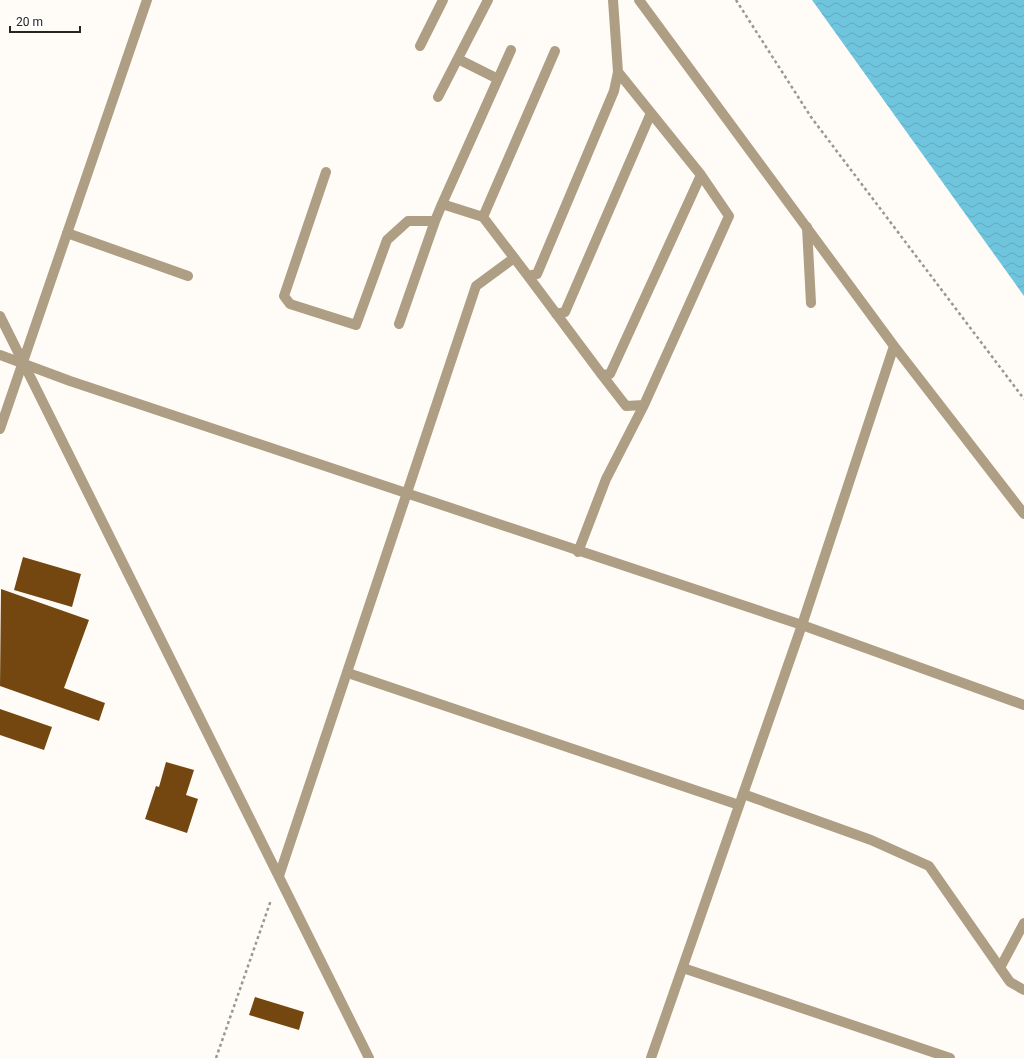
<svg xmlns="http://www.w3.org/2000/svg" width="1024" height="1058" font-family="Roboto,sans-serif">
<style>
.water{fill:url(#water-waves)}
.building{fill:#744710}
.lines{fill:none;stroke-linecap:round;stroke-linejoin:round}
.path{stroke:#9a9693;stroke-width:2.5;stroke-dasharray:3 3;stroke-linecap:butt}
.service{stroke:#ae9e84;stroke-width:10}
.minor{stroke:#ae9e84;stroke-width:10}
.tertiary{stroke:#ae9e84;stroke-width:10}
</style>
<defs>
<pattern id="water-waves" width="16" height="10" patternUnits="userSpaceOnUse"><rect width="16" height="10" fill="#6fc5de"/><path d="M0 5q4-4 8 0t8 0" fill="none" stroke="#60a9be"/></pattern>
</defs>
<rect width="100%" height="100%" fill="#fffbf7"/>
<path class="water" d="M812,0H1024V296Z"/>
<path class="building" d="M23,557L81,574L72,607L14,590Z
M1,589L89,620L64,688L105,703L99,721L0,686Z
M0,709L52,727L44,750L0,735Z
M166,762L194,770L186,795L198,799L187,833L145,819L156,786L159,787Z
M255,997L304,1012L299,1030L249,1015Z"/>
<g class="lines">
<path class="path" d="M736,0L811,117L1024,399
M216,1058L271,900"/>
<path class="service" d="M511,50L442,204L483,217L528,276L537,274L614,91L618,72L613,0
M458,59L498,79
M438,97L488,0
M326,172L284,296L290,304L356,325L387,240L408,221H435L442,204
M483,217L555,51
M807,227L811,303
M528,276L602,375L610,374L701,175
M556,314L565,312L651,113
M399,324L435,221
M602,375L626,406L644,405L729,216L701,175L618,72
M578,552L606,479L644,405"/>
<path class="minor" d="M639,0L894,346L1024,514
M420,46L443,0
M67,233L188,276
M0,355L70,381L802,625L1024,705
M0,429L147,0
M348,673L739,805
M743,794L871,840L929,866L1010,982L1024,990
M279,876L476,286L514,258
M683,968L950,1058
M1000,968L1024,923
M651,1058L802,625L894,346"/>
<path class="tertiary" d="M0,316L369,1058"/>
</g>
<path d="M10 26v6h70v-6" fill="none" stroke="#262321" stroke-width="2"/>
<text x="16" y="26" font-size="12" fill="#262321" stroke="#ffffff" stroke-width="3" paint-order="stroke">20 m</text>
</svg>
